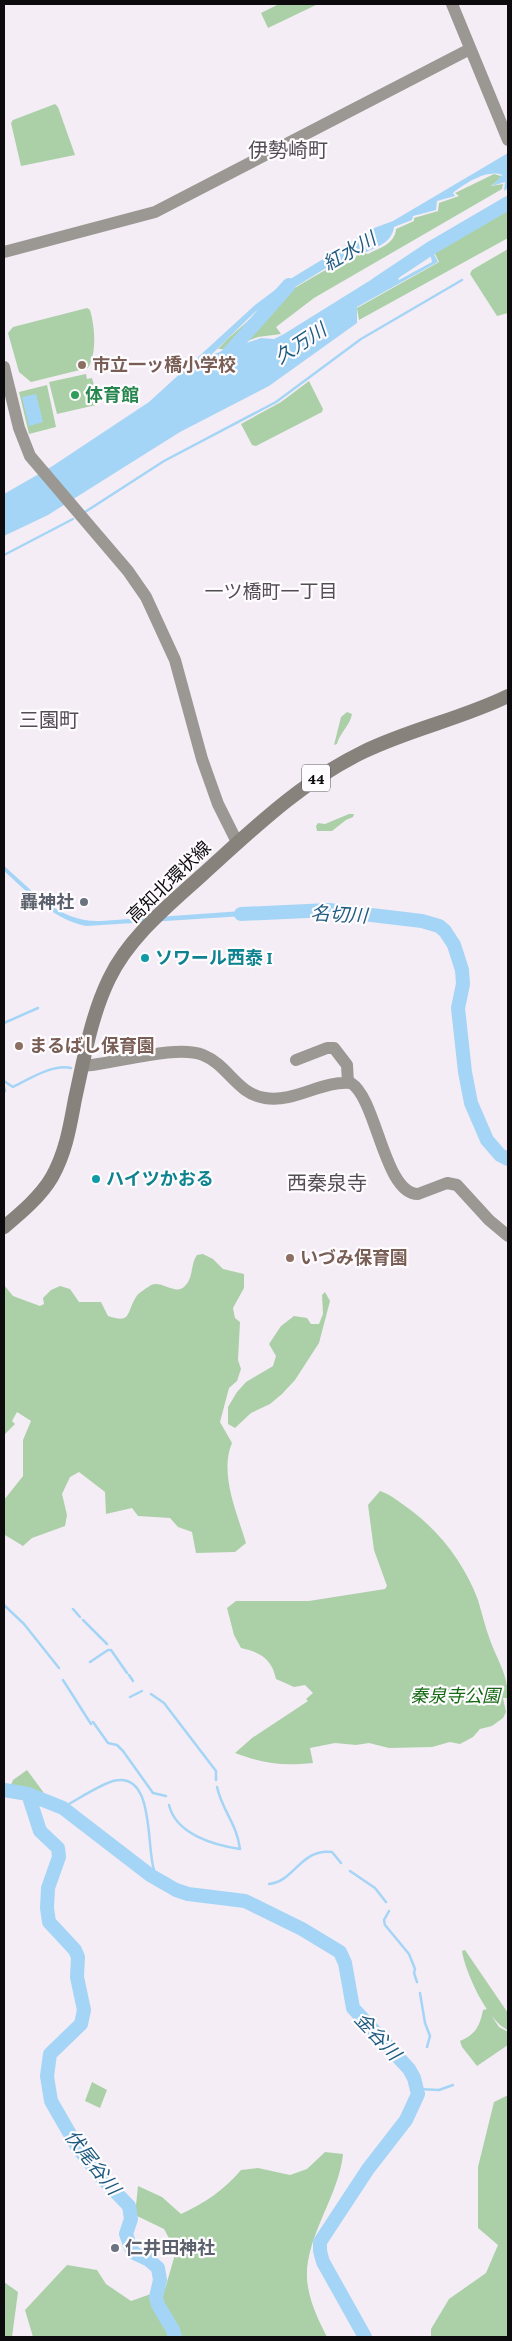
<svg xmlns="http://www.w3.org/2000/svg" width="512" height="2341" font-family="'Crimson Pro','Noto Sans JP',serif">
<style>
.green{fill:#abd0a8}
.water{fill:#a5d5f6}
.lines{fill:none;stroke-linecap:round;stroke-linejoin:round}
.stream{stroke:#a5d5f6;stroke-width:2.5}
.river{stroke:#a5d5f6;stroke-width:14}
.secondary{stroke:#9b9792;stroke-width:12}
.primary{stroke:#87827c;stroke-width:14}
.education-dot{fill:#8d6e63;stroke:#fffcff;stroke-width:2}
.leisure-dot{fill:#2e9e5b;stroke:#fffcff;stroke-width:2}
.worship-dot{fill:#6b7280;stroke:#fffcff;stroke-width:2}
.culture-dot{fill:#0f9aa8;stroke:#fffcff;stroke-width:2}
.labels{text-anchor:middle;stroke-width:4.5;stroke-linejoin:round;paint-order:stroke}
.shield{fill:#fffcff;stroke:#565356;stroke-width:1}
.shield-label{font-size:16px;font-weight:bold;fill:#0d0b0e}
.education-label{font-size:18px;font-weight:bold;fill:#785e54;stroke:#fffcff;text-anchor:start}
.leisure-label{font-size:18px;font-weight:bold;fill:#27864d;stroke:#fffcff;text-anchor:start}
.street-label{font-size:18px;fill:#0d0b0e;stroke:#fffcff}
.worship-label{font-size:18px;font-weight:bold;fill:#5b616d;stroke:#fffcff;text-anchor:end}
.culture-label{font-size:18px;font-weight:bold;fill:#0d838f;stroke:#fffcff;text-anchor:start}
.park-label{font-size:18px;font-style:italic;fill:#146a11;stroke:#fffcff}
.water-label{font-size:19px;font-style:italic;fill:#1e5c80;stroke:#fffcff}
.neighbourhood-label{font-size:19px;fill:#534d54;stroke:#fffcff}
.quarter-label{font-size:20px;fill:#534d54;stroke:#fffcff}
</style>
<rect width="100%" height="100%" fill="#f4edf5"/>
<path class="green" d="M279,4H318L268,28L261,13Z
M55,104L58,107L75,155L21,166L11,123L13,120Z
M494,174L501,176V178L491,186L503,184L502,189L314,298L276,327L281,334L258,337L226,349H218C250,315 292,288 333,266L339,268L341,265C352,263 354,260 359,252L368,254C379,248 395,244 396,229L414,221V218L438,211L439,203L459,196L455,193Z
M508,208V238L359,320L357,308L439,262L433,250Z
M508,249V313L497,316L470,274L472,270Z
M87,308L90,310C95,327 97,353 88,368L31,382L19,372L8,333L13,327Z
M86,374L87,379L92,378L98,399L95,400L96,405L57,414L49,382Z
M309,381L323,409L322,412L256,446L252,445L241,424L281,402Z
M47,385L56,427L29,434L19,392Z
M347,712L352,714C350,726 340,732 337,744L334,745L341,717Z
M349,814H354L353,817L346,820L332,831H317L316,826L318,823L325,824Z
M203,1254L213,1259L223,1269L244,1274V1288L233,1308L235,1318L240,1322L238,1360L241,1369L237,1381L229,1388L220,1422L232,1443C219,1473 237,1513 246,1543L235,1552L196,1553L192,1532L178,1527L170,1518L138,1516L132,1508L106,1514L105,1492L79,1472L70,1477L62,1494L67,1515L65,1526L32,1538L23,1546L5,1535L4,1500L23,1476V1440L31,1421L17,1412L12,1421L15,1424L4,1435V1285L13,1296L40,1306L44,1304L43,1298L51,1290L60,1286L70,1289L79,1302H101L108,1316C132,1324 126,1313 136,1297C138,1293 147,1288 151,1285C161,1280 175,1295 184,1287C194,1278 190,1265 197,1255Z
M325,1292L330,1301L319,1343L295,1380L282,1394L270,1404L251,1413L235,1428L228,1424V1407L237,1392L246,1382L273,1366L276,1356L269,1344L281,1326L294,1316L307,1318L311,1324H319L323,1314L322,1295Z
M380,1491C392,1495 402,1504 412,1511C442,1534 465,1565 478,1600C482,1613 485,1627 490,1640C498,1662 508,1674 508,1698H503L506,1712L503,1718L492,1726L480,1729L473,1737L460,1744L450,1742L432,1747L389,1748L369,1743L356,1745L335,1743L310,1748L313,1763C282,1766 264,1764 235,1753L252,1738L308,1701L306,1699L313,1693L305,1685L294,1687L276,1679C272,1659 260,1652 241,1648L234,1635L227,1608L236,1601H309L385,1589L387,1586L374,1550L368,1505Z
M27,1770L44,1793L11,1785L13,1780Z
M465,1950L508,2013V2030C488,2022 465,1972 462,1951Z
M487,2009L499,2027L508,2032V2045L477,2066L462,2047L460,2041C475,2035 480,2026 483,2010Z
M92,2082L107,2090L100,2108L85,2101Z
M508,2095V2337H431V2329L449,2299L486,2273L498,2245L478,2228V2167L494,2102Z
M325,2152L343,2154C339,2198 300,2243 308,2287C311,2305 319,2321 327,2337H33L25,2310L67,2265L97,2270L106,2284L131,2301L165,2289L176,2251L164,2229L135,2215L138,2186L162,2197L181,2214C205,2203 224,2190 241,2170L258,2168L290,2175L307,2169Z
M4,2282L18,2292L12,2337H4Z"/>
<path class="water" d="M508,153V188L504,191L505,182L492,186L502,175C488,169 465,183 453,193L455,196L437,201L436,210L413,216L412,220L394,227C392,242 379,246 366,252L362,249H357L355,256L350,261L339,263L337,267L332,264L326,268L256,311L211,355L261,338L274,339L284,334L382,273L380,278L389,275H397L399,280L432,262L430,253L432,250L438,262L357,307V323L269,386L180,432L48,515L4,536V494L51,467L149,402L255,305L287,281L374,228L393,221Z
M36,394L43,422L29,426L22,397Z
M4,866C33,891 60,923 101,921L257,910L258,915L86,926C52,919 29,893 4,871Z"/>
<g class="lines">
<path class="stream" d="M85,512L164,461L276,402L361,339L462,280
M4,555L73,519
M4,1023L38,1008
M4,1081L13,1087C29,1079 52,1064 71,1068
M4,1087L5,1091
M4,1605L24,1624L59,1668
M73,1609L80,1617
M83,1620L107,1644
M90,1662L108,1650H111L127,1673
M129,1675L133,1681
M63,1680L91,1724
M151,1694L164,1703L216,1771V1780
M130,1697L142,1691
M93,1722L108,1743L117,1745L123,1751L153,1793L166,1796
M217,1787C222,1810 237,1824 240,1849
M69,1804C83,1796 98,1786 113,1781C155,1770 146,1846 154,1870
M169,1805C176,1834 213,1845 240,1849
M63,1808L65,1806
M350,1871L375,1888L386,1902
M269,1884C294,1882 301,1848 332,1852L341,1863
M389,1911L384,1920L385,1925L409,1954L415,1969L414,1973L417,1982
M420,1993L425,2023L430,2036L427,2047
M418,2089L439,2090L453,2085"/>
<path class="river" d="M377,284L431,248L508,203
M220,363L289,285
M241,914L329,910L422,921L439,926L445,931L454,945L462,970L463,984L458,1008L465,1072L471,1103L487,1140L500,1155L508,1159
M4,1790L28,1794L63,1808L150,1875L176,1890L188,1894L245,1901L302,1929L340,1952L345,1963L353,2008L409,2069L414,2078L418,2094L406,2120L368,2169L320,2242V2251L323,2262L365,2337
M28,1794L40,1831L58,1848L59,1857L48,1888L47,1908L49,1922L75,1950L78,1957L77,1977L84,2010L81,2024L50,2054L47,2076L51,2101L78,2148L101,2177L129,2206L131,2219L126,2234L131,2248L134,2253L149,2260L158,2268L160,2280L156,2297L158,2305L173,2330L175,2337"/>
<path class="secondary" d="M452,4L508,140
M4,252L155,212L470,49
M4,367L19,428L30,456L128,571L146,597L175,660L202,759L218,804L237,842
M296,1060L327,1048H334L347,1065L348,1083
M83,1066C115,1064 176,1044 203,1055C228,1065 237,1094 265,1098C295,1103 322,1080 351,1083C377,1099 384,1194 418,1194L447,1183L457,1185L489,1220L508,1236"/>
<path class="primary" d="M4,1227C21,1213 41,1196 52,1177C66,1152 70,1126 75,1099C84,1059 91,1016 109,979C129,937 169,905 202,875C253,829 301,782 363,752C410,729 461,719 508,696"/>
</g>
<g class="education-dot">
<circle cx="82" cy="365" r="5"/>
<circle cx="19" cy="1046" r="5"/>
<circle cx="290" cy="1258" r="5"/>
</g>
<circle class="leisure-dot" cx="75" cy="395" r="5"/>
<g class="worship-dot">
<circle cx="84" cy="902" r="5"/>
<circle cx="115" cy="2248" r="5"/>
</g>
<g class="culture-dot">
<circle cx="145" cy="958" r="5"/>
<circle cx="96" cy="1179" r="5"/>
</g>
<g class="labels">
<rect class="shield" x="302" y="764.5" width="28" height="27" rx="4"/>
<g class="shield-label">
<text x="316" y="784">44</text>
</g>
<g class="education-label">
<text x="92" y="371">市立一ッ橋小学校</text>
<text x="29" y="1052">まるばし保育園</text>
<text x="300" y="1264">いづみ保育園</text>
</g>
<g class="leisure-label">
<text x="85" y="401">体育館</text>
</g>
<g class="street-label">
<text transform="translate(169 882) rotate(-44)" y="6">高知北環状線</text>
</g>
<g class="worship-label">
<text x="74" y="908">轟神社</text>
<text x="125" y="2254" text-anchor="start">仁井田神社</text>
</g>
<g class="culture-label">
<text x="155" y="964">ソワール西泰 I</text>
<text x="106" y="1185">ハイツかおる</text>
</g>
<g class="park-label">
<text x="455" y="1702">秦泉寺公園</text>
</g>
<g class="water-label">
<text transform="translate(349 251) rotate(-30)" y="7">紅水川</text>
<text transform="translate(300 343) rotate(-33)" y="7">久万川</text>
<text transform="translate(339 914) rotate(3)" y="7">名切川</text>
<text transform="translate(378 2036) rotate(47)" y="7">金谷川</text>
<text transform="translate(93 2162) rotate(52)" y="7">伏尾谷川</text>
</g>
<g class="neighbourhood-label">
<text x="271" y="598">一ツ橋町一丁目</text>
</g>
<g class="quarter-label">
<text x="288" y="157">伊勢崎町</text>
<text x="49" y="727">三園町</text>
<text x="327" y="1190">西秦泉寺</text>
</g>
</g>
<rect width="512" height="2341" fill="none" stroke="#0d0b0e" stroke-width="10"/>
</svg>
